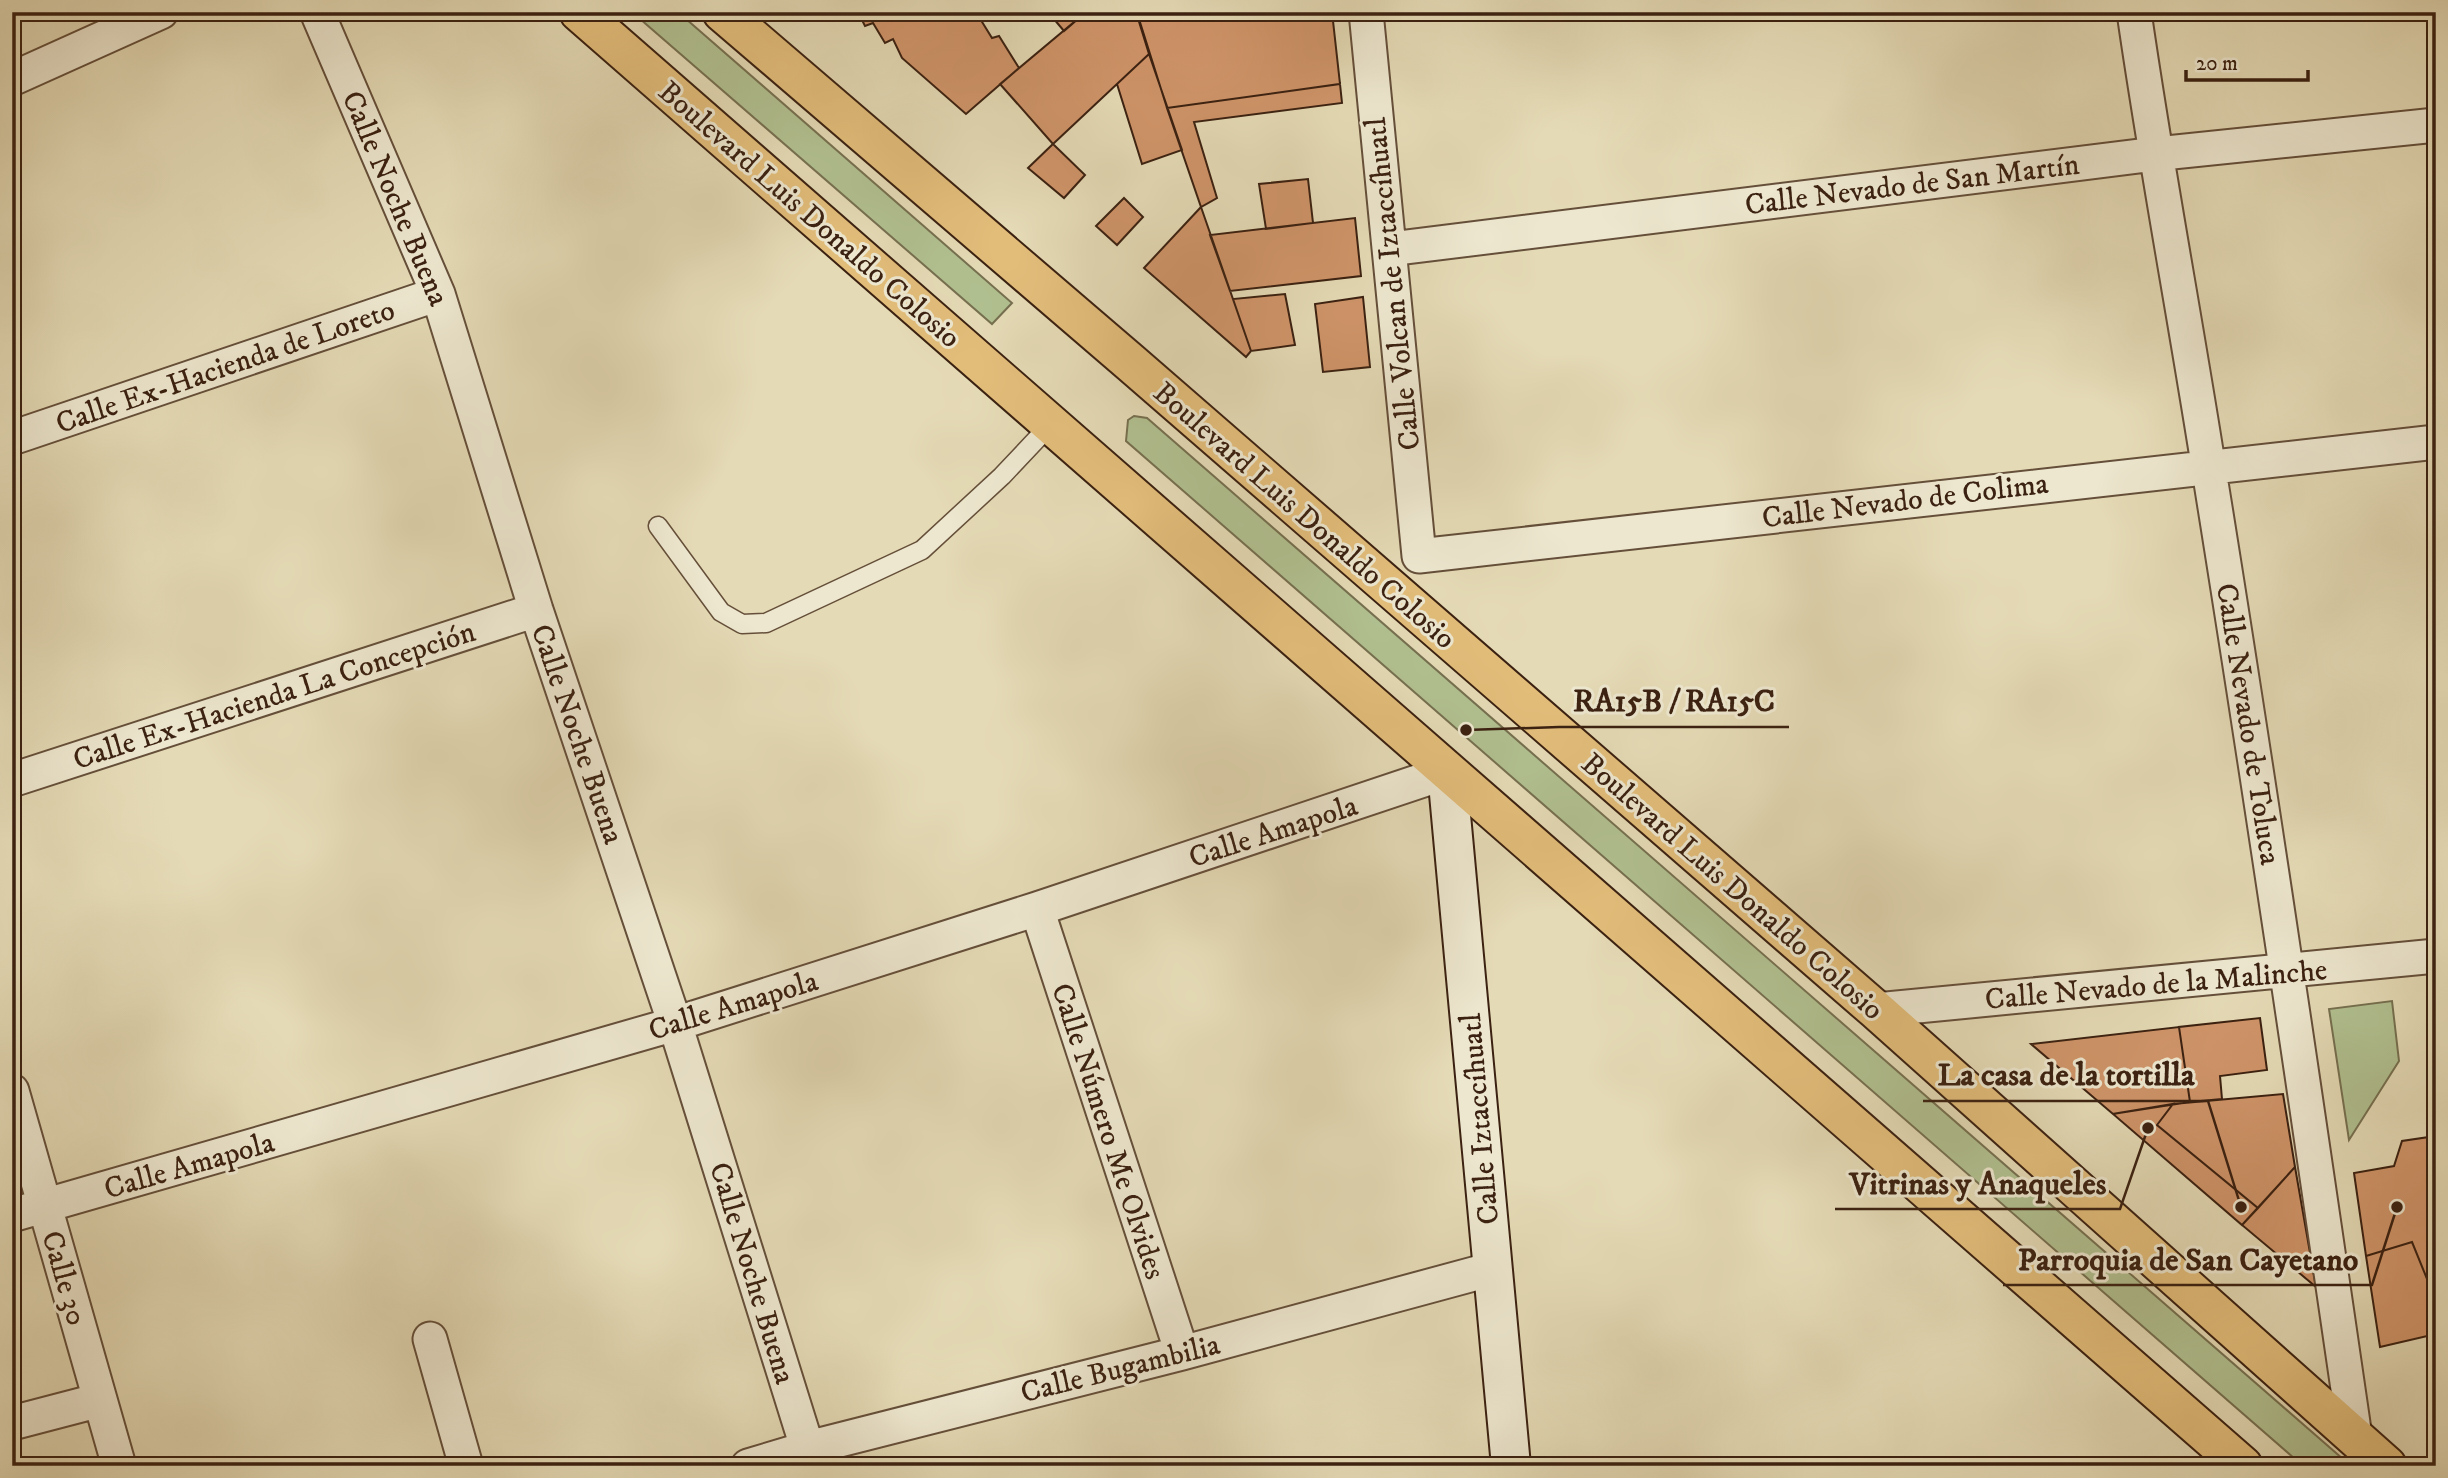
<svg xmlns="http://www.w3.org/2000/svg" width="2448" height="1478" font-family="'IM FELL DW Pica',serif">
<style>
.green{fill:#b1c090;stroke:#767050;stroke-width:2}
.building{fill:#cf9469;stroke:#3b2111;stroke-width:2}
.lines{fill:none;stroke-linecap:round;stroke-linejoin:round}
.service-casing{stroke:#654f3a;stroke-width:21}
.minor-casing{stroke:#654f3a;stroke-width:37}
.secondary-casing{stroke:#3b2111;stroke-width:42}
.primary-casing{stroke:#3b2111;stroke-width:42}
.service{stroke:#ede7cf;stroke-width:18}
.minor{stroke:#ede7cf;stroke-width:33}
.secondary{stroke:#ede7cf;stroke-width:38}
.primary{stroke:#e2bd7a;stroke-width:38}
.labels{text-anchor:middle;stroke-width:6;stroke-linejoin:round;paint-order:stroke}
.street-label{font-size:30px;fill:#3b2111;stroke:#ede7cf}
.leader{fill:none;stroke:#3b2111;stroke-width:2.5}
.callout-dot{fill:#3b2111;stroke:#ede7cf;stroke-width:2.5}
.callout-label{font-size:32px;text-anchor:middle;font-weight:bold;fill:#3b2111;stroke:#ede7cf;stroke-width:6;stroke-linejoin:round;paint-order:stroke}
</style>
<rect width="100%" height="100%" fill="#e4dab5"/>
<filter id="stains"><feTurbulence type="fractalNoise" baseFrequency=".00286" numOctaves="4"/><feColorMatrix values="0 0 0 0 .2 0 0 0 0 .09 0 0 0 0 .02 0 0 0 .5 -.17"/></filter>
<radialGradient id="worn" r=".72"><stop offset=".6" stop-color="#630" stop-opacity="0"/><stop offset="1" stop-color="#630" stop-opacity=".3"/></radialGradient>
<path class="green" d="M632,12H678L1012,303L992,324Z
M1134,416L1147,418L2351,1466H2303L1126,441L1128,420Z
M2392,1001L2399,1061L2349,1140L2329,1009Z"/>
<path class="building" d="M858,12H966L971,20L979,17L992,38L999,36L1019,68L966,114L902,58L893,39L885,43L873,23L865,26Z
M1048,12H1086L1064,31Z
M1086,12H1136L1149,54L1053,144L1000,84Z
M1136,12H1187L1139,19Z
M1187,12H1332L1340,84L1167,108L1139,19Z
M1149,54L1182,150L1142,164L1117,84Z
M1340,84L1342,103L1194,122L1217,198L1201,207L1167,108Z
M1053,144L1085,175L1064,198L1028,168Z
M1308,179L1313,223L1266,229L1259,184Z
M1124,198L1143,217L1117,245L1096,226Z
M1201,207L1251,351L1246,357L1144,268Z
M1355,218L1361,276L1230,291L1210,235Z
M1285,294L1295,345L1251,351L1233,299Z
M1363,297L1370,367L1323,372L1315,304Z
M2260,1018L2267,1070L2220,1076L2222,1099L2190,1102L2179,1027Z
M2179,1027L2190,1102L2113,1114L2031,1044Z
M2283,1094L2295,1167L2258,1208L2157,1125L2173,1104Z
M2173,1104L2157,1125L2258,1208L2242,1225L2113,1114Z
M2436,1136V1301L2412,1242L2366,1256L2354,1173L2394,1166L2402,1141Z
M2295,1167L2316,1287L2242,1225Z
M2412,1242L2436,1301V1334L2380,1347L2366,1256Z"/>
<g class="lines">
<defs>
<path id="service" d="M658,526L721,612L742,624L766,623L922,550L1002,476L1051,424"/>
<path id="minor" d="M317,12L438,294L536,610L675,1024L813,1466
M1366,12L1419,556
M2134,12C2156,165 2185,317 2209,470C2261,792 2308,1114 2355,1437
M12,79L161,12
M1390,249L2155,154L2436,125
M12,438L438,294
M1419,556L2436,442
M12,780L536,610
M1037,909L1182,1353
M1876,1010L2436,956
M12,1091L119,1466
M12,1215L675,1024L1037,909L1447,772
M430,1339L466,1466
M12,1423L100,1400
M748,1466L808,1448L1182,1353L1492,1269"/>
<path id="secondary" d="M1447,772L1511,1466"/>
<path id="primary" d="M579,12L2243,1466
M722,12L1131,363L1876,1010L2387,1466"/>
</defs>
<use href="#service" class="service-casing"/>
<use href="#minor" class="minor-casing"/>
<use href="#secondary" class="secondary-casing"/>
<use href="#primary" class="primary-casing"/>
<use href="#service" class="service"/>
<use href="#minor" class="minor"/>
<use href="#secondary" class="secondary"/>
<use href="#primary" class="primary"/>
</g>
<g class="labels">
<g class="street-label">
<text transform="translate(1912 184) rotate(-7)" y="10">Calle Nevado de San Martín</text>
<text transform="translate(396 198) rotate(67)" y="10">Calle Noche Buena</text>
<text transform="translate(810 214) rotate(41)" y="10">Boulevard Luis Donaldo Colosio</text>
<text transform="translate(1392 284) rotate(-96)" y="10">Calle Volcan de Iztaccíhuatl</text>
<text transform="translate(225 366) rotate(-19)" y="10">Calle Ex-Hacienda de Loreto</text>
<text transform="translate(1905 500) rotate(-7)" y="10">Calle Nevado de Colima</text>
<text transform="translate(1305 515) rotate(41)" y="10">Boulevard Luis Donaldo Colosio</text>
<text transform="translate(274 695) rotate(-18)" y="10">Calle Ex-Hacienda La Concepción</text>
<text transform="translate(2249 724) rotate(81)" y="10">Calle Nevado de Toluca</text>
<text transform="translate(578 734) rotate(71)" y="10">Calle Noche Buena</text>
<text transform="translate(1273 831) rotate(-18)" y="10">Calle Amapola</text>
<text transform="translate(1733 886) rotate(41)" y="10">Boulevard Luis Donaldo Colosio</text>
<text transform="translate(2156 984) rotate(-5)" y="10">Calle Nevado de la Malinche</text>
<text transform="translate(733 1005) rotate(-17)" y="10">Calle Amapola</text>
<text transform="translate(1479 1119) rotate(-95)" y="10">Calle Iztaccíhuatl</text>
<text transform="translate(1109 1131) rotate(72)" y="10">Calle Número Me Olvides</text>
<text transform="translate(189 1165) rotate(-16)" y="10">Calle Amapola</text>
<text transform="translate(753 1273) rotate(73)" y="10">Calle Noche Buena</text>
<text transform="translate(65 1278) rotate(74)" y="10">Calle 30</text>
<text transform="translate(1120 1368) rotate(-14)" y="10">Calle Bugambilia</text>
</g>
</g>
<path class="leader" d="M1466 730L1559 727H1789M2241 1207L2208 1101H1923M2148 1128L2120 1209H1835M2397 1207L2372 1285H2003"/>
<g class="callout-dot">
<circle cx="1466" cy="730" r="7"/>
<circle cx="2241" cy="1207" r="7"/>
<circle cx="2148" cy="1128" r="7"/>
<circle cx="2397" cy="1207" r="7"/>
</g>
<g class="callout-label">
<text x="1674" y="711">RA15B / RA15C</text>
<text x="2066" y="1085">La casa de la tortilla</text>
<text x="1978" y="1194">Vitrinas y Anaqueles</text>
<text x="2188" y="1270">Parroquia de San Cayetano</text>
</g>
<rect width="2448" height="1478" fill="none" stroke="#e4dab5" stroke-width="42"/>
<rect x="14" y="14" width="2420" height="1450" fill="none" stroke="#3b2111" stroke-width="3.5"/>
<rect x="21" y="21" width="2406" height="1436" fill="none" stroke="#3b2111" stroke-width="2"/>
<path d="M2186 70v10h122v-10" fill="none" stroke="#3b2111" stroke-width="3.5"/>
<text x="2196" y="70" font-size="21" fill="#3b2111" stroke="#ede7cf" stroke-width="5" paint-order="stroke">20 m</text>
<rect width="100%" height="100%" filter="url(#stains)"/>
<rect width="100%" height="100%" fill="url(#worn)"/>
</svg>
